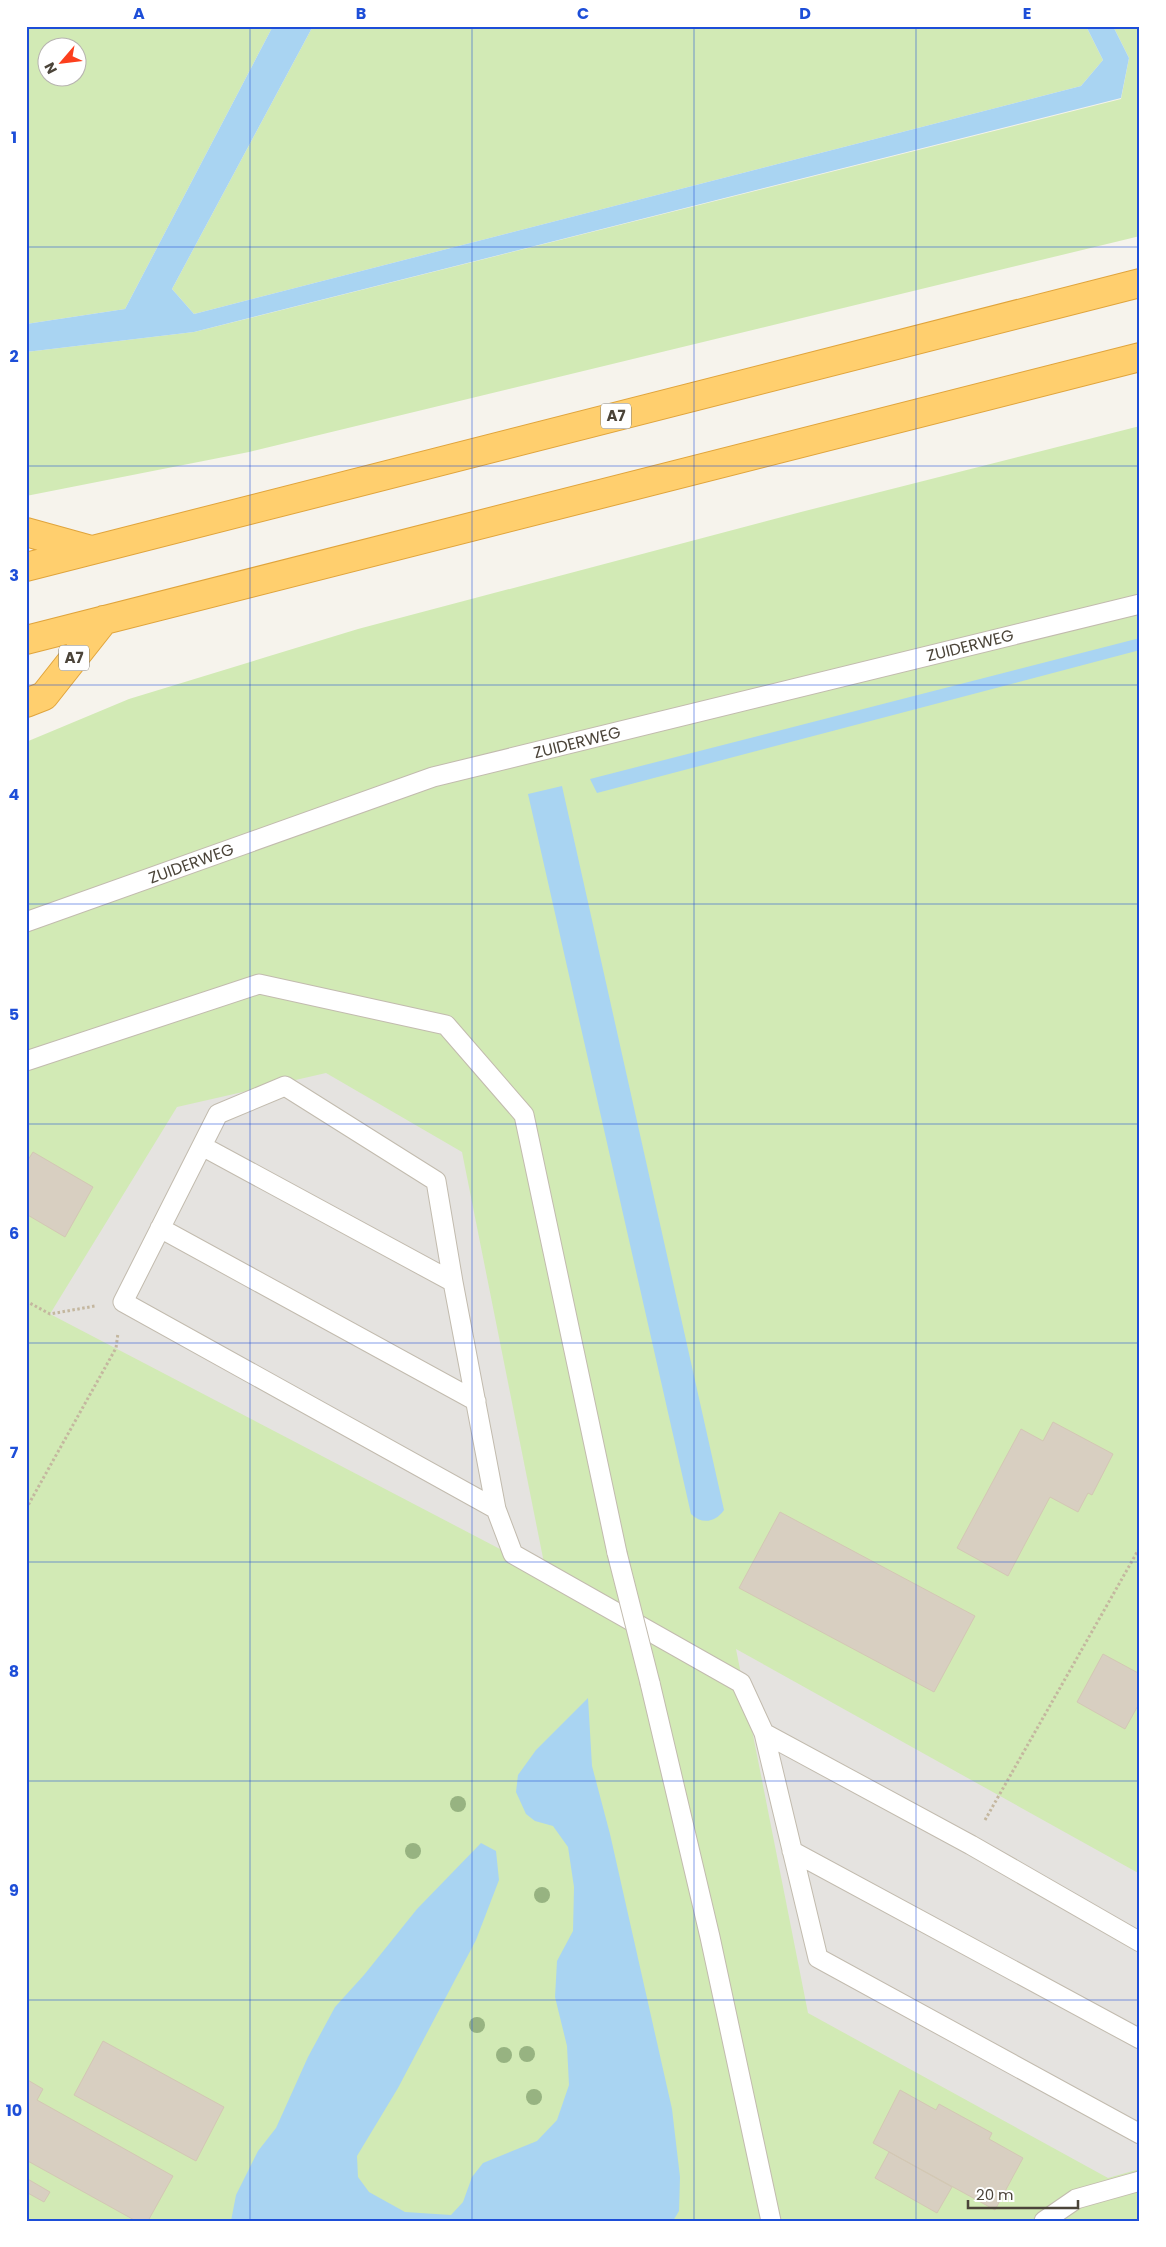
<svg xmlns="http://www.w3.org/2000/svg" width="1166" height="2247" font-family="Poppins,sans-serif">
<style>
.green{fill:#d2eab5;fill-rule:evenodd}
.parking{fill:#e5e3e0}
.water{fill:#a9d4f2}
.building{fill:#d8cfc1;stroke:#d3c7b4}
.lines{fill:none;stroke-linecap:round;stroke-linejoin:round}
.lane-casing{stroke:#c2bbae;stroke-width:21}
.highway-casing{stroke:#e0a43c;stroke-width:30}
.path{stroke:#c4b79f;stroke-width:3;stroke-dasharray:2.5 2.5;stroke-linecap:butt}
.lane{stroke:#fff;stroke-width:19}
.highway{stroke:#ffcf6e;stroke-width:28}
.lane-bridge-casing{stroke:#c2bbae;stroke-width:21;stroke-linecap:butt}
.lane-bridge{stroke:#fff;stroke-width:19}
.tree{fill:#97b381}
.grid{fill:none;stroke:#1d4ed8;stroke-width:1;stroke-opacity:0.55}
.labels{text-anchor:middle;stroke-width:4;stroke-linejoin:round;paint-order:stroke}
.shield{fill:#fff;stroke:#817c74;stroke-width:1}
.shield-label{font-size:15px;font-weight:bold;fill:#4b4439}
.street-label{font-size:16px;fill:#4b4439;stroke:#fff}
.neatline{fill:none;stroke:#1d4ed8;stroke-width:2}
.grid-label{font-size:16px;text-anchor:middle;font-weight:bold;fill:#1d4ed8}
</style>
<rect width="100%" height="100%" fill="#f6f3ec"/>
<path class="green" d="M26,26H273L125,309L26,324ZM48,48H78V78H48Z
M313,26H1086L1103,60L1081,86L194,314L172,289Z
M1113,26H1140V236L249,452L26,496V352L194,332L1121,99L1129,58Z
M1140,426V2221H26V742L129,699L358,629L801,512Z"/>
<path class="parking" d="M326,1073L462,1152L546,1573L50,1314L177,1107Z
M736,1649L1140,1874V2169L1108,2178L808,2013Z"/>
<path class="water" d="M273,26H313L172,289L194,314L1081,86L1103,60L1086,26H1113L1129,58L1121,98L194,332L26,352V324L125,309Z
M1140,638V650L597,793L590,779Z
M562,786L724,1510C716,1522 702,1525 691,1514L528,794Z
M588,1698L592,1766L610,1834L672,2109L680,2177L679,2211L673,2221H231L236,2195L258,2151L276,2128L308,2057L335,2007L364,1975L417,1909L481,1843L496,1851L499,1880L476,1940L398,2088L357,2156L358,2177L369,2192L405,2212L451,2215L463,2202L472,2177L483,2163L537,2141L557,2120L569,2085L567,2046L555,1997L557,1961L573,1931L574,1887L568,1847L553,1826L535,1821L526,1814L516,1792L518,1775L536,1750Z"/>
<path class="building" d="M33,1152L93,1187L65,1237L26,1214V1163Z
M1053,1422L1113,1454L1092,1495L1088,1493L1078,1512L1050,1497L1008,1576L957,1548L1021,1429L1043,1441Z
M780,1512L975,1616L934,1692L739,1588Z
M1103,1654L1140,1674V1702L1125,1729L1077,1702Z
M103,2041L224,2107L196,2161L74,2095Z
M26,2079L43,2089L37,2100L173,2176L148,2221H136L26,2160Z
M900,2090L936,2110L939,2104L992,2133L989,2139L1023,2158L995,2210L873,2143Z
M889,2152L952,2187L937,2213L875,2178Z
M26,2178L50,2192L44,2202L26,2192Z"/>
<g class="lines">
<defs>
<path id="lane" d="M26,922L433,777L1140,604
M26,1061L259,984L446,1025L524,1115L617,1553
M202,1146L453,1282
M160,1228L476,1401
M496,1509L123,1302L218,1114L285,1086L436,1181L453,1282L496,1509L513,1554L741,1683L764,1733L971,1845L1140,1942
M650,1683L710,1937L771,2221
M764,1733L818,1958L1140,2134
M792,1851L1140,2039
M1044,2221L1076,2199L1140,2181"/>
<path id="highway" d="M26,532L91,550
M26,567L1140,283
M26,640L1140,357
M26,703L44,696L104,620"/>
</defs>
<use href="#lane" class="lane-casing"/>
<use href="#highway" class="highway-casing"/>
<path class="path" d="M26,1301L50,1314L95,1306
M26,1509L116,1348L118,1333
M985,1820L1140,1547"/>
<use href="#lane" class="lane"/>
<use href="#highway" class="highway"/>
<defs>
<path id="lane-bridge" d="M617,1553L650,1683"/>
</defs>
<use href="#lane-bridge" class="lane-bridge-casing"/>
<use href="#lane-bridge" class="lane-bridge"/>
</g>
<g class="tree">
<circle cx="458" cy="1804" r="8"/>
<circle cx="413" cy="1851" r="8"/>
<circle cx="542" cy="1895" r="8"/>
<circle cx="477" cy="2025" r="8"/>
<circle cx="527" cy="2054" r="8"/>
<circle cx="504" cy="2055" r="8"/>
<circle cx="534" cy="2097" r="8"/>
</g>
<path class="grid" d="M250,26V2221M472,26V2221M694,26V2221M916,26V2221M26,247H1140M26,466H1140M26,685H1140M26,904H1140M26,1124H1140M26,1343H1140M26,1562H1140M26,1781H1140M26,2000H1140"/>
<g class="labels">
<g class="shield">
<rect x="601" y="403.5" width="30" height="25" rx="4"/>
<rect x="59" y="645.5" width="30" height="25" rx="4"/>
</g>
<g class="shield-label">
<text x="616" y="421">A7</text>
<text x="74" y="663">A7</text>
</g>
<g class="street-label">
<text transform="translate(970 645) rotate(-14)" y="6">ZUIDERWEG</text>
<text transform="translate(577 742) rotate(-14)" y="6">ZUIDERWEG</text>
<text transform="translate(191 863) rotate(-20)" y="6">ZUIDERWEG</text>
</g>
</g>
<rect width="1166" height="2247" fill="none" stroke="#ffffff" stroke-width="55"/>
<g transform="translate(62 62) rotate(242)"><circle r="24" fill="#ffffff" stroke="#b7b4b0"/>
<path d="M0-4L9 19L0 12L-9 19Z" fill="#fc3f1d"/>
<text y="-8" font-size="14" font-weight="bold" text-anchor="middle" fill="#4b4439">N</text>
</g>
<path d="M968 2200v8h110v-8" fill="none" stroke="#4b4439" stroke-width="2.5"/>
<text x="976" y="2200" font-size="15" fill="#4b4439" stroke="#ffffff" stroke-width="4" paint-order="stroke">20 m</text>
<rect x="28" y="28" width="1110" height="2192" class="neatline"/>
<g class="grid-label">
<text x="139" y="19">A</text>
<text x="361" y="19">B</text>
<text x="583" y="19">C</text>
<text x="805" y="19">D</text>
<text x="1027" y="19">E</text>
<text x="14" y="143">1</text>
<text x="14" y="362">2</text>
<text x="14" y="581">3</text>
<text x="14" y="800">4</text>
<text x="14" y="1020">5</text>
<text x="14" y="1239">6</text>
<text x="14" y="1458">7</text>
<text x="14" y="1677">8</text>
<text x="14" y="1896">9</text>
<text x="14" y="2116">10</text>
</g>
</svg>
